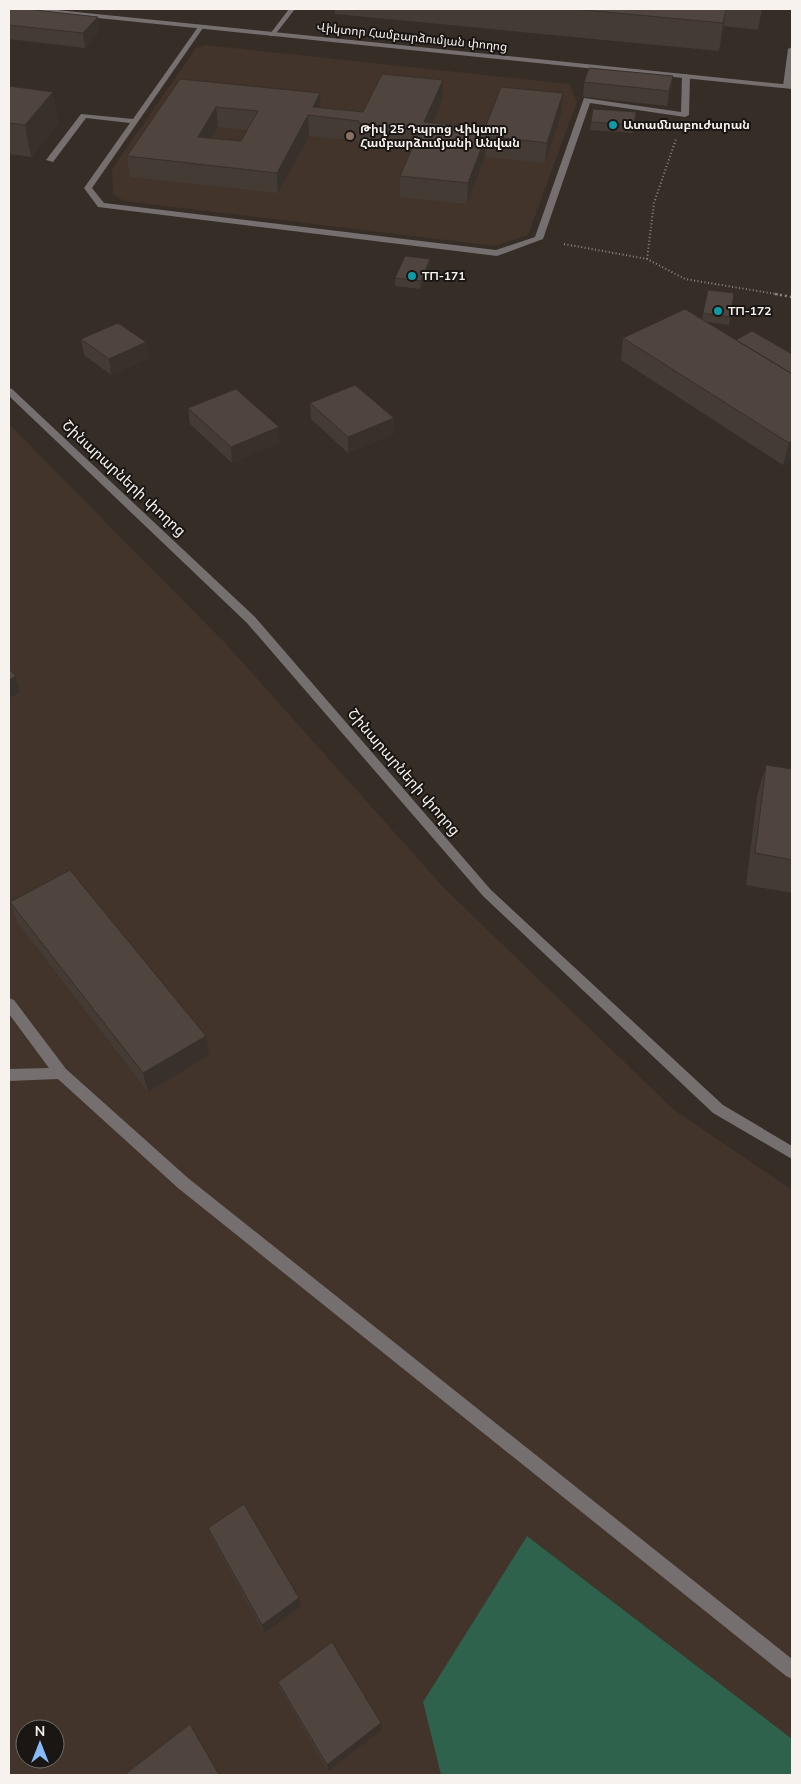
<svg xmlns="http://www.w3.org/2000/svg" width="801" height="1784" font-family="'Nunito Sans','Noto Sans Armenian',sans-serif">
<style>
.built{fill:#42342a;fill-rule:evenodd}
.green{fill:#2e624d}
.lines{fill:none;stroke-linecap:round;stroke-linejoin:round}
.path-far1{stroke:#8e8781;stroke-width:2;stroke-dasharray:1 2.5;stroke-linecap:butt}
.path{stroke:#8e8781;stroke-width:2.5;stroke-dasharray:2 3;stroke-linecap:butt}
.service{fill:#756f6f;fill-rule:evenodd}
.minor{fill:#756f6f;fill-rule:evenodd}
.tertiary{fill:#756f6f;fill-rule:evenodd}
.wall{fill:#443b35;fill-rule:evenodd}
.shaded-wall{fill:#37302b}
.building{fill:#4f453e;stroke:#37302b;fill-rule:evenodd}
.culture-dot{fill:#0f9aa8;stroke:#1a1613;stroke-width:2}
.education-dot{fill:#8d6e63;stroke:#1a1613;stroke-width:2}
.labels{text-anchor:middle;stroke-width:4;stroke-linejoin:round;paint-order:stroke}
.far-street-label{font-size:12px;fill:#f7f2ed;stroke:#1a1613}
.far-poi-label{font-size:12px;font-weight:bold;fill:#f7f2ed;stroke:#1a1613;text-anchor:start}
.street-label{font-size:15px;fill:#f7f2ed;stroke:#1a1613}
</style>
<rect width="100%" height="100%" fill="#362d27"/>
<path class="built" d="M205,45L569,84L577,102L528,235L495,246L124,201L113,194L112,169L196,48Z
M9,424L226,644L445,889L673,1109L792,1190V1739L527,1536L423,1702L441,1775H9ZM25,1729H55V1759H25Z"/>
<path class="green" d="M527,1536L792,1739V1775H441L423,1702Z"/>
<g class="lines">
<path class="path-far1" d="M564,244L647,259L685,279L782,295
M647,259L654,203L676,139"/>
<path class="path" d="M775,294L792,297"/>
<path class="service" d="M289,9H295L274,36H270V34Z
M198,27L203,28L92,188L104,203L496,250L535,237L584,98L681,112L682,76L686,74L690,76L689,115L685,117L590,103L543,239L497,256L98,207L84,188L130,123L86,118L53,162L46,160L81,114L133,119Z
M9,998L14,1000L66,1069L188,1178L792,1659V1679L786,1676L178,1188L58,1079L9,1081V1069L49,1068L9,1014Z"/>
<path class="minor" d="M792,47L791,86L787,88L783,86L788,49Z
M9,388L12,389L255,617L491,890L723,1105L792,1146V1159L713,1113L483,896L247,623L9,396Z"/>
<path class="tertiary" d="M27,9H47L792,85V89L30,11Z"/>
</g>
<path class="wall" d="M335,9H762L758,30L724,26L719,51L335,14Z
M9,10L100,31L85,48L9,39Z
M673,76L671,91L667,106L583,97L584,82Z
M180,79L320,93L321,108L363,112L442,100L432,123L485,128L563,93L561,114L545,163L485,157L467,204L400,197V176L411,149L358,144V141L309,136L278,193L130,177L127,156ZM218,127L247,130L241,141L212,138Z
M9,86L59,123L31,157L9,154Z
M636,112L633,133L590,130L591,122Z
M430,259V267L420,289L395,286V278Z
M708,290L734,293L729,325L707,322L736,340L792,354V460L783,465L621,360L623,338L702,319Z
M81,339L146,342L149,358L111,375L84,355Z
M310,403L394,434L348,453L311,419Z
M188,408L280,443L232,463L190,424Z
M766,765L792,769V893L746,885L757,797Z
M10,902L206,1036L209,1055L148,1092L17,922Z
M208,1528L299,1598L301,1606L264,1633L211,1537Z
M278,1682L381,1723L382,1729L328,1771L280,1689Z"/>
<path class="shaded-wall" d="M726,9L723,30L719,51L723,23Z
M98,17L100,31L85,48L83,33Z
M673,76L671,91L667,106L669,91Z
M443,80L442,100L424,143V122Z
M53,92L59,123L31,157L25,125Z
M320,93L321,113L313,107Z
M563,93L561,114L545,163L547,143Z
M216,107L218,127L200,157L198,137Z
M308,115L309,136L278,193L277,173Z
M486,136L485,157L467,204L468,183Z
M430,259V267L420,289L421,281Z
M146,342L149,358L111,375L109,359Z
M394,418V434L348,453V437Z
M279,427L280,443L232,463L231,447Z
M792,441V460L783,465L789,443Z
M16,676L20,692L9,698V680Z
M206,1036L209,1055L148,1092L143,1073Z
M299,1598L301,1606L264,1633L262,1625Z
M381,1723L382,1729L328,1771L327,1765Z"/>
<path class="building" d="M10,9H26L98,17L83,33L9,25V10Z
M574,9H726L723,23Z
M589,68L673,76L669,91L584,82Z
M382,74L443,80L424,122L485,128L501,87L563,93L547,143L486,136L468,183L400,176L420,130L358,123L359,121L308,115L277,173L127,156L180,79L320,93L313,107L363,112ZM216,107L258,111L241,141L198,137Z
M9,86L53,92L25,125L9,123Z
M593,109L636,112L634,125L591,122Z
M405,256L430,259L421,281L395,278Z
M708,290L734,293L730,317L703,313Z
M685,309L792,374V441L789,443L623,338Z
M118,323L146,342L109,359L81,339Z
M752,331L792,354V372L791,373L736,340Z
M355,385L394,418L348,437L310,403Z
M236,389L279,427L231,447L188,408Z
M9,669L16,676L9,680Z
M766,765L792,769V860L755,853Z
M70,870L206,1036L143,1073L10,902Z
M244,1504L299,1598L262,1625L208,1528Z
M332,1642L381,1723L327,1765L278,1682Z
M190,1724L219,1775H124Z"/>
<g class="culture-dot">
<circle cx="613" cy="125" r="5"/>
<circle cx="412" cy="276" r="5"/>
<circle cx="718" cy="311" r="5"/>
</g>
<circle class="education-dot" cx="350" cy="136" r="5"/>
<g class="labels">
<g class="far-street-label">
<text transform="translate(412 37) rotate(6)" y="4">Վիկտոր Համբարձումյան փողոց</text>
</g>
<g class="far-poi-label">
<text x="623" y="129">Ատամնաբուժարան</text>
<text x="360" y="133">Թիվ 25 Դպրոց Վիկտոր<tspan x="360" dy="14">Համբարձումյանի Անվան</tspan></text>
<text x="422" y="280">ТП-171</text>
<text x="728" y="315">ТП-172</text>
</g>
<g class="street-label">
<text transform="translate(124 478) rotate(43)" y="5">Շինարարների փողոց</text>
<text transform="translate(404 772) rotate(49)" y="5">Շինարարների փողոց</text>
</g>
</g>
<rect width="801" height="1784" fill="none" stroke="#f7f2ed" stroke-width="20"/>
<g transform="translate(40 1744)"><circle r="24" fill="#1a1613" stroke="#726e6a"/>
<path d="M0-4L9 19L0 12L-9 19Z" fill="#88bafc"/>
<text y="-8" font-size="14" font-weight="bold" text-anchor="middle" fill="#f7f2ed">N</text>
</g>
</svg>
